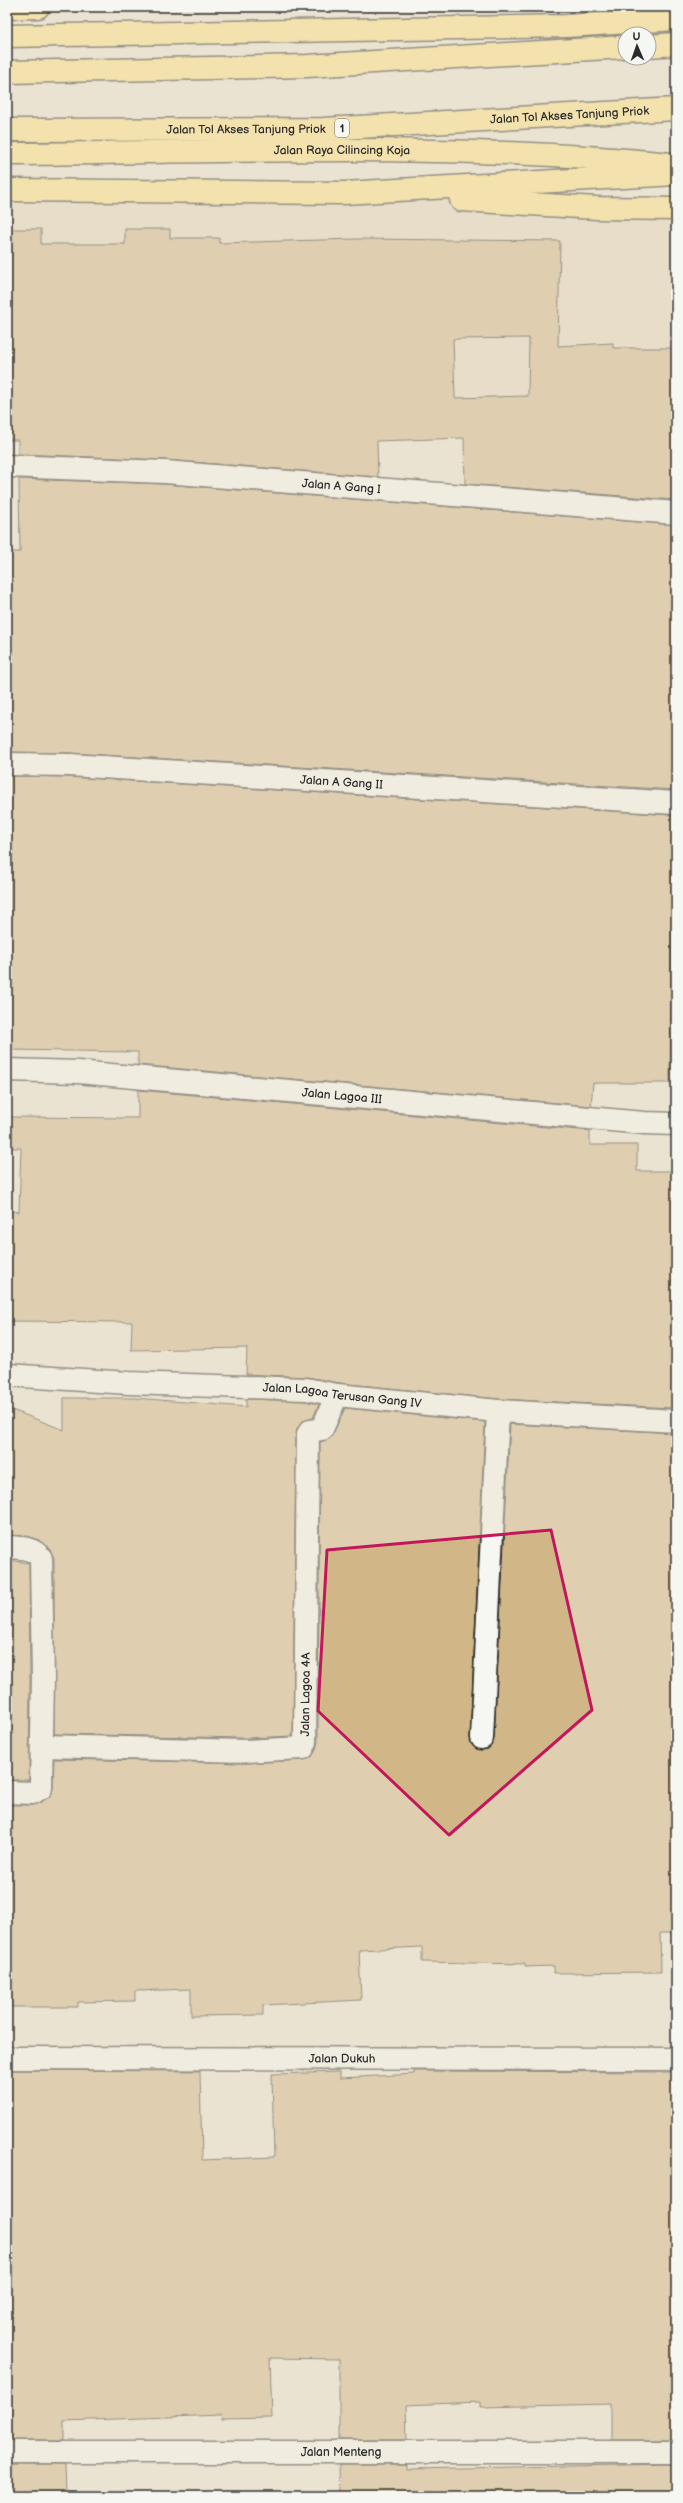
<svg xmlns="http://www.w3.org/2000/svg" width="683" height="2503" font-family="'Balsamiq Sans',sans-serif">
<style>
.built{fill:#e3d6bc}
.building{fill:#d1b787;stroke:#2b2b2b;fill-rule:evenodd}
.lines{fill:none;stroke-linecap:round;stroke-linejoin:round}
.minor-casing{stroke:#2b2b2b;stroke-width:25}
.tertiary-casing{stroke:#2b2b2b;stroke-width:25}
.trunk-casing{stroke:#2b2b2b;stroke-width:25}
.motorway-casing{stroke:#2b2b2b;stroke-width:25}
.minor{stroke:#f6f6f2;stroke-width:22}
.tertiary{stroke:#f6f6f2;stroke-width:22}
.trunk{stroke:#fce080;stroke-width:22}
.motorway{stroke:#fce080;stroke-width:22}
.marked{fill:none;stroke:#c2185b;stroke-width:3;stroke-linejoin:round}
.labels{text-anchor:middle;stroke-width:3;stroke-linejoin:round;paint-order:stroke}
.shield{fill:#f6f6f2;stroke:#686867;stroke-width:1}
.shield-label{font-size:11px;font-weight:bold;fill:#2b2b2b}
.street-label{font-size:12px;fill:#2b2b2b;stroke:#f6f6f2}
</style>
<rect width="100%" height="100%" fill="#ebe3d2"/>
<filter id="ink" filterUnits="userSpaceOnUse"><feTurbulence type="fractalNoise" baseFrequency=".025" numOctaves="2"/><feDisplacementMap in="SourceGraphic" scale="8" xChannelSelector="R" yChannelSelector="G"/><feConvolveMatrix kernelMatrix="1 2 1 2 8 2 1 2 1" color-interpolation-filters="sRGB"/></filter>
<g filter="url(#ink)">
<path class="built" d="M7,182L676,203V402L7,390Z"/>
<path class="building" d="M7,229H41V244H125V229H170V238H219V243L356,239L560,241L558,346L613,343V348H676V500L465,484L464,438L377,441L378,477L166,460L18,454V440H7ZM529,338L528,396L455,398L453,339Z
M19,479L164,484L676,525V790L70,753L7,752V552H20Z
M7,776L69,777L673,815L670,1083H593L591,1106L138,1065V1052L7,1050Z
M138,1090L590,1131V1145H637V1171H674L676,1382H672L673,1408L499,1399L339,1383L307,1377L246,1374L247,1348L131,1350L132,1322L7,1321V1210L19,1212L21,1148H7V1117L138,1118Z
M64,1398H135L246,1407V1399L305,1401L319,1404L313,1418L303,1421L296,1434L293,1736L245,1738L54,1734V1558L50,1550L39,1540L28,1536L7,1535V1408L64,1430Z
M345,1408L485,1422L470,1737L471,1744L481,1750L488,1749L494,1739L510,1424L674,1433L676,1483V1933H660L661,1972L554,1973V1966L525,1967V1964L422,1962V1947L359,1950L361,2000L263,2005V2015L191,2016V1989L135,1991V2001L78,2002V2007H7V1805H33L48,1798L53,1789L54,1759L246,1763L304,1760L310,1758L315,1752L318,1742L320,1442L329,1439L333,1434Z
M7,1560L29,1563L30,1679L29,1780H7Z
M7,2070L200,2071L202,2160L274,2157L272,2074L340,2072V2078L414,2074V2071L676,2072V2440H611V2404L480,2407V2402L406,2405L407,2440H339V2359L270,2358L272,2418L222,2419L221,2415L64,2421V2440H7Z
M7,2464H65L66,2496H7Z
M339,2464H407V2469L676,2464V2496H340Z"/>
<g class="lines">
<defs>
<g id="minor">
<path id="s1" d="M7,466L165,472L676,513"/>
<path id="s2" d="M7,764L69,765L676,803"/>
<path id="s3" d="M7,1070L78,1072L644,1123L676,1124"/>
<path id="s4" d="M7,1375L129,1383L306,1389L337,1395L498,1411L676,1421"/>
<path d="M7,1547C20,1548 33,1547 41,1558L43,1679L41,1788L33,1793L7,1792"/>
<path d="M482,1738L498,1411"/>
<path id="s5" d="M42,1746L245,1751L303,1748L305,1742L308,1434L310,1431L322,1429L337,1395"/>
</g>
<g id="tertiary">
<path id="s6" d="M7,2058L676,2059"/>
<path id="s7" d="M7,2452H676"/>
</g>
<g id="trunk">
<path d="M7,8L38,7"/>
<path d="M7,36L566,26L676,19"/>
<path id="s8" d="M7,154C229,152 450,142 671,164"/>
<path d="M7,190L344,193L676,174"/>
<path d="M461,200L597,208L676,209"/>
</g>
<g id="motorway">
<path d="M649,46L676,44"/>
<path d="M7,72L307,66L625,47"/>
<path id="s9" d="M7,130L323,129L676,109"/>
</g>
</defs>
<use href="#minor" class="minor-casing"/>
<use href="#tertiary" class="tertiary-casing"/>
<use href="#trunk" class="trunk-casing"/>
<use href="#motorway" class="motorway-casing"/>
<use href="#minor" class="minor"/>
<use href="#tertiary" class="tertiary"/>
<use href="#trunk" class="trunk"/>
<use href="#motorway" class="motorway"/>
</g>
</g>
<path d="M0 0H683V2503H0ZM551,1530L592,1710L449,1835L318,1711L327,1550Z" fill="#ebe3d2" fill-opacity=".55" fill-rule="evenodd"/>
<path class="marked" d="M551,1530L592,1710L449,1835L318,1711L327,1550Z"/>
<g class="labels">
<rect class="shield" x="335" y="119" width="14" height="18" rx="3"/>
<g class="shield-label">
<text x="342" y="132">1</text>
</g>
<g class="street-label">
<text dy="4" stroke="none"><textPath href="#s9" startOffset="563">Jalan Tol Akses Tanjung Priok</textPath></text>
<text dy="4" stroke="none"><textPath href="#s9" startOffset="239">Jalan Tol Akses Tanjung Priok</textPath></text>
<text dy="4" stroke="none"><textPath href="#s8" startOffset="335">Jalan Raya Cilincing Koja</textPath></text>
<text dy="4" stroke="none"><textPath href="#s1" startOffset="335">Jalan A Gang I</textPath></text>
<text dy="4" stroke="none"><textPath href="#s2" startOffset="335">Jalan A Gang II</textPath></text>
<text dy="4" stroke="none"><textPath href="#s3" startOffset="336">Jalan Lagoa III</textPath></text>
<text dy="4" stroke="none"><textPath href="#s4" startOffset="336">Jalan Lagoa Terusan Gang IV</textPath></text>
<text dy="4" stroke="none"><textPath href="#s5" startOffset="315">Jalan Lagoa 4A</textPath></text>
<text dy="4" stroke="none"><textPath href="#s6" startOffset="335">Jalan Dukuh</textPath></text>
<text dy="4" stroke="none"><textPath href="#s7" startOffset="334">Jalan Menteng</textPath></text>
</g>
</g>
<rect width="683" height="2503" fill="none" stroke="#f6f6f2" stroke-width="24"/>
<rect x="12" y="12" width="659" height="2479" fill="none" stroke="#2b2b2b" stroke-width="1.5" filter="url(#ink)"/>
<g transform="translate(637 46) rotate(358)"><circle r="19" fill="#f6f6f2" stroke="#a5a5a2"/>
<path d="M0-3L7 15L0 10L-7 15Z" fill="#2b2b2b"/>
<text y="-6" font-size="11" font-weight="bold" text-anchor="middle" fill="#2b2b2b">U</text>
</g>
</svg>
